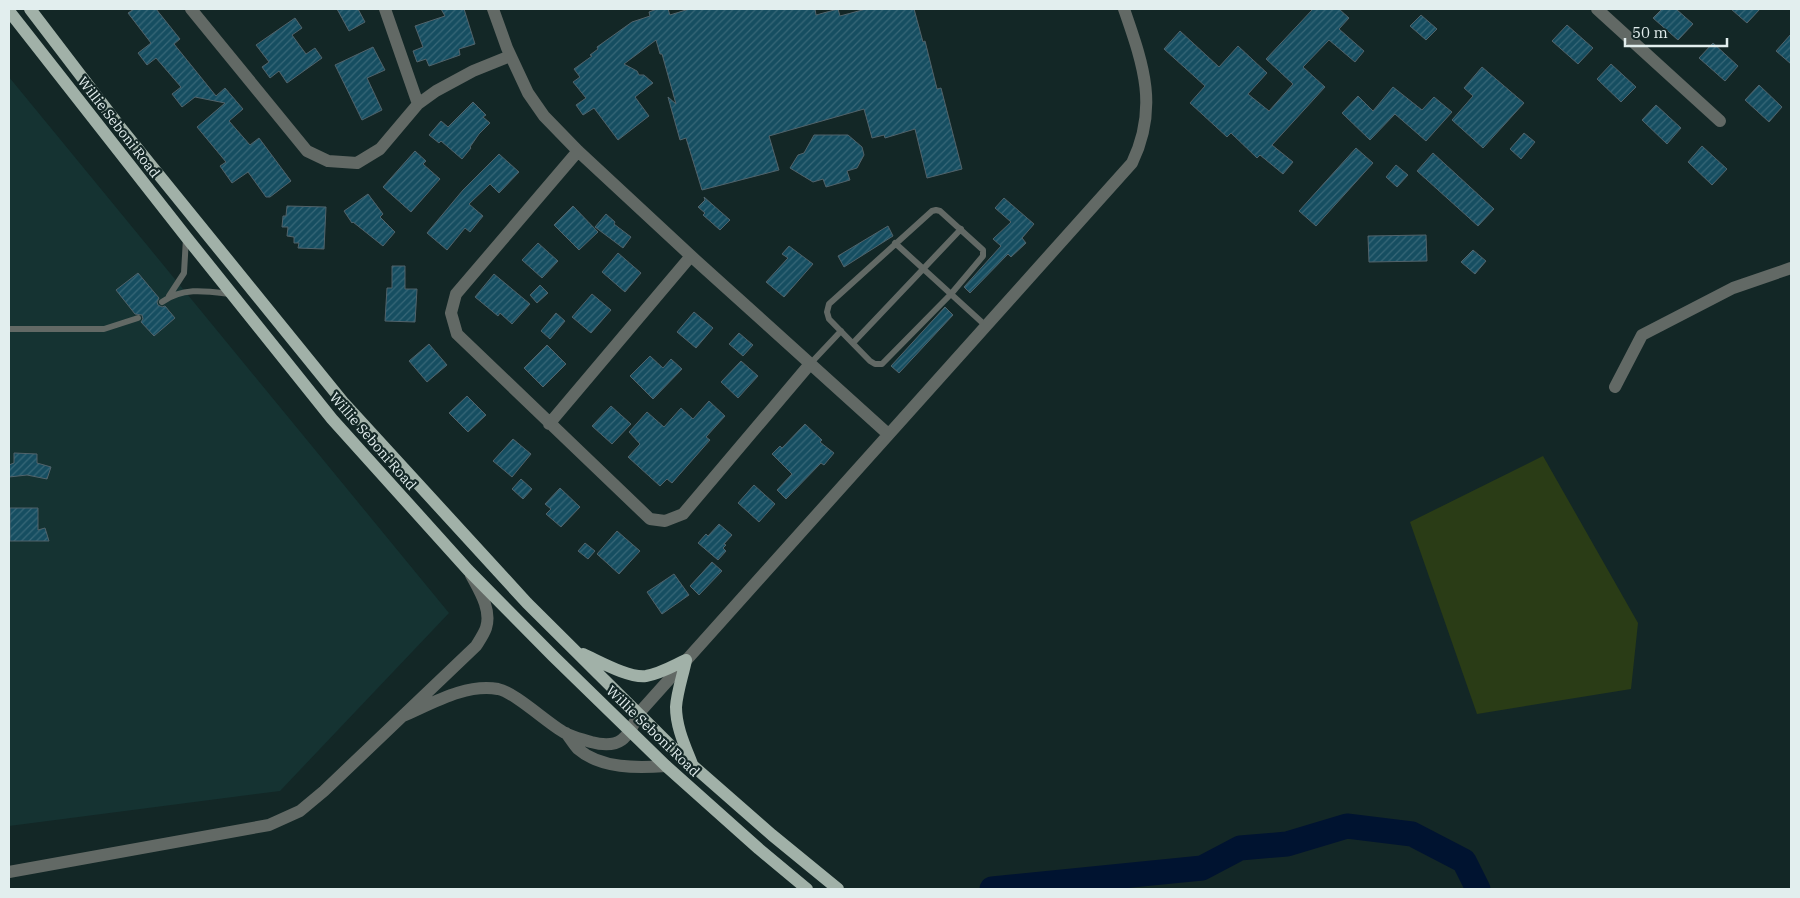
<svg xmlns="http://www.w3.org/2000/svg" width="1800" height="898" font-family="'IBM Plex Serif',serif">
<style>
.built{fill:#153332}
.grass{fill:#2a3c16}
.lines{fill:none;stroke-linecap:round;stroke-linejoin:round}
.river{stroke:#001330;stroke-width:25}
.building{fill:url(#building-hatch);stroke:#51636b}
.service{stroke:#626965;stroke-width:6}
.minor{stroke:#626965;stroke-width:12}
.primary{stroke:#a1b1a8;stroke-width:12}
.labels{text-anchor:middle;stroke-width:4.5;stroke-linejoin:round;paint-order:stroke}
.street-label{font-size:14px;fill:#e2eeee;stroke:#132726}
</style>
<defs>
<pattern id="building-hatch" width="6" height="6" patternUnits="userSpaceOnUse" patternTransform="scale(1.25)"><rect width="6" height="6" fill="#164e61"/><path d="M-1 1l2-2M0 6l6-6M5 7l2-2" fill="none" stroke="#386878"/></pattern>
</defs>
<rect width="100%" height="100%" fill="#132726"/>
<path class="built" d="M9,77L449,613L280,791L9,826Z"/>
<path class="grass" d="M1543,456L1638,623L1631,689L1477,714L1410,522Z"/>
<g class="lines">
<path class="river" d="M992,889L1202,868L1240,848L1287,844L1347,826L1412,834L1464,861L1478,889"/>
</g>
<path class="building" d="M134,9H156L180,39L174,44L216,96L225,88L243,109L229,121L250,145L259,138L291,181L270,197H266L248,172L232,183L220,166L226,162L197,127L225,103L195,97L182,107L172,94L181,87L156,58L147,65L138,53L151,43L128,13Z
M337,9H358L365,22L349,31Z
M441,9H464L475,44L459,49L460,55L429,66L426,59L417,62L413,51L423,47L415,26L445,16Z
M657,9H668L670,15L689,9H815L816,15L838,9L840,16L866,9H914L923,42L925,41L937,89L941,88L962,169L927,178L915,129L885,138L884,135L872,138L864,109L769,136L779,170L702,190L686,138L680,140L668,97L676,104L662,54H660L656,40L624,64L637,71L639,75H644L653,83L635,97L649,116L618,140L594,108L583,115L576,105L586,98L573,82L580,77L574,69L592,56L590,55L598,49L597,47L632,22L650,16L649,12Z
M1313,9H1339L1349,18L1339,29L1364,51L1355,62L1329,40L1303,67L1325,87L1272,145L1293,162L1283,174L1260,155L1257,158L1231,133L1227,137L1190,103L1205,86L1164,49L1180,31L1219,67L1238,46L1267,73L1248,94L1269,111L1293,84L1266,59Z
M1662,9H1676L1693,24L1678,40L1653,18Z
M1731,9H1760L1747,23Z
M1421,15L1437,29L1426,40L1410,26Z
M295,18L302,28L292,35L306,54L315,48L322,58L287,83L279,71L270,78L262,67L269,62L256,45Z
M1567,25L1593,48L1578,64L1552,41Z
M1791,34V64L1776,51Z
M1713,43L1738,66L1725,81L1699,58Z
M373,47L385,70L367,78L382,110L362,120L335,65Z
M1611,64L1636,87L1621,102L1597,79Z
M1482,67L1524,103L1483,148L1452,120L1473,96L1464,88Z
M1759,85L1782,107L1769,122L1745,100Z
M1393,87L1422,110L1434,97L1452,112L1426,141L1395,114L1370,140L1342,113L1358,96L1373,111Z
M473,102L486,115L483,117L490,123L479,134L470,147L471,148L462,159L441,141L439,143L429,135L441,121L448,127Z
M1656,105L1681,128L1667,144L1642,120Z
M1524,133L1535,142L1521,159L1510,149Z
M814,135H848L862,147L864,155L857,168L847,171L850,180L826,187L823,179L813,182L790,168L798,155L804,153Z
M1702,146L1727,169L1712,185L1688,162Z
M1356,148L1373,163L1316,226L1299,211Z
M415,151L426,161L423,164L440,179L411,212L383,187Z
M1433,153L1494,209L1478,226L1417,171Z
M499,154L519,172L499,193L490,184L469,204L483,216L470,232L465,228L447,250L427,233L463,190Z
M1396,165L1408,175L1397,187L1386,177Z
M368,194L383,214L380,217L395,232L383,246L353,222L352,223L344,211Z
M704,197L730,220L720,230L703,215L705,213L698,207L705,200Z
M1004,198L1034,224L1022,238L1026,243L1011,257L1008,254L970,293L964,287L1001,246L993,239L1011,222L995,208Z
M287,206L326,207L324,249L298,248L299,243H294V237L287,236L288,227H282L283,216H286Z
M573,206L598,232L579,250L554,225Z
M606,214L615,222L614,224L631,237L623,248L595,227Z
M888,226L893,236L844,267L838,256Z
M1426,235L1427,261L1369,262L1368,236Z
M538,243L558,261L542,278L522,260Z
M789,246L813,264L784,297L766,282L788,258L782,254Z
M1473,250L1486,261L1475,274L1461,262Z
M618,253L641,273L625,292L602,272Z
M392,266H405V289H417L415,322L385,321L387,288H392Z
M138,273L159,298L157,302L158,305L162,307L165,306L175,318L154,336L141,322L143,319L142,315L135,314L116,290Z
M494,274L530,304L512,324L500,313L498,316L475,297Z
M540,285L548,293L537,303L530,295Z
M592,294L611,310L591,333L572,317Z
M945,307L953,315L899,373L891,366Z
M694,312L713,328L696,348L677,332Z
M556,313L565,321L550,339L541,331Z
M739,333L753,345L743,356L729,344Z
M429,344L447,365L427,382L409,361Z
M547,345L566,364L543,387L524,368Z
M650,356L663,368L671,359L682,369L653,399L630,376Z
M741,361L758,376L738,398L721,382Z
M467,396L486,415L468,432L449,413Z
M709,401L725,416L706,437L710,440L672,483L667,479L660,486L628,457L640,444L629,432L647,412L664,427L681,408L693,419Z
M611,406L631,424L612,444L592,426Z
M805,424L822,440L820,442L834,453L824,465L821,463L786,499L777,490L792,474L772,454L780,446L782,448Z
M513,439L531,454L512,477L493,461Z
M14,453L37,454V463L51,467L47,479L27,475L9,477V465L14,463Z
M521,479L532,489L523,499L512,489Z
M754,485L775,504L759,522L738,503Z
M560,488L580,507L561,527L546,514L551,509L545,504Z
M10,508H38V530L45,528L49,541H10Z
M719,524L732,535L724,544L726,545L723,548L726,551L718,560L698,543L706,534L708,536Z
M617,531L640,551L619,574L597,554Z
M585,543L595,551L588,559L578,551Z
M712,562L722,571L699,595L690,586Z
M674,574L689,595L662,614L647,592Z"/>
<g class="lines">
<path class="service" d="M936,210L940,211L983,250V256L951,294L882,364H875L870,361L829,319L827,312L829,304L932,211Z
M895,243L986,326
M169,296L184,273L186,238
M162,302C183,287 206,291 230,294
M9,329H104L138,318
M853,343L961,229
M810,364L841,331"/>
<path class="minor" d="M191,9L307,151L328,161L357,163L380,149L418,104L436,91L473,71L510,56
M385,9L418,104
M493,9L507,48L528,93L544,116L578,151L691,256L888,434
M1597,9L1720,121
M578,151L456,294L451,313L457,334L650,519L665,521L683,514L810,364
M1615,387L1642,335L1733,288L1791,268
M549,424L691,256
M403,716C431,704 466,683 498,689C516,693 547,723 565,733C573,737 582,739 591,742C620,750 628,738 639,713L1132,163C1159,107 1143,64 1124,9
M566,733C570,738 574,745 578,749C601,769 638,768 666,766
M9,872L269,825L300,811L324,791L476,646C479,641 484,634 486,628C492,610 479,590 471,575"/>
<path class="primary" d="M30,9L120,127L343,402L527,603L675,750L772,835L838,889
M9,11L187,238L332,419L468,570L553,656L666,766L759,849L807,889
M583,654C599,661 628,678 646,676C660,674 673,666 686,660
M686,660C683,675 677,692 676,707C676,727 685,746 692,764"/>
</g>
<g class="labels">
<g class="street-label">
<text transform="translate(119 127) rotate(52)" y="5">Willie Seboni Road</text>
<text transform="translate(373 441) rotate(49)" y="5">Willie Seboni Road</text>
<text transform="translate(653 731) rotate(44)" y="5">Willie Seboni Road</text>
</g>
</g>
<rect width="1800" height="898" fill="none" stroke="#e2eeee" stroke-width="20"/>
<path d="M1625 38v8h102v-8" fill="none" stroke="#e2eeee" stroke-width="2.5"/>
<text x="1632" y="38" font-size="15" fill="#e2eeee" stroke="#132726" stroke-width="4" paint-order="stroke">50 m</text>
</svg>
